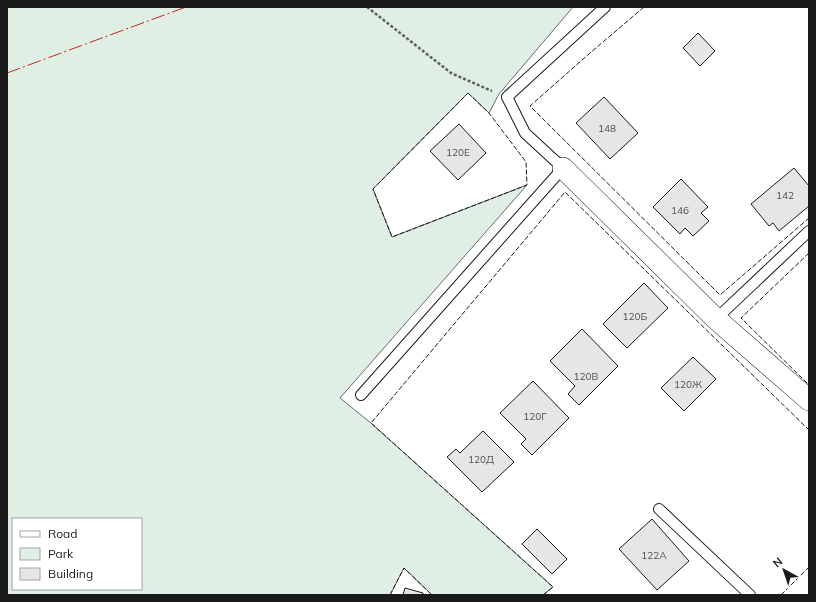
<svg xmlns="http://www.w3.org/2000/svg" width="816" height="602" font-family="Mulish,sans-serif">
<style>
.green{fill:#e0efe3;stroke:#6a6a6a;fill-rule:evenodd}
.building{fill:#e6e6e6;stroke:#1a1a1a}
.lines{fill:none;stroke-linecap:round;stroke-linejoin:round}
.service-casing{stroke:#1a1a1a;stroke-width:12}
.minor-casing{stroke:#1a1a1a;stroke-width:22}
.path{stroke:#5f5f5f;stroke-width:2.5;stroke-dasharray:3 2;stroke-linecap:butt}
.service{stroke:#fff;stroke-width:10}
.minor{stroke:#fff;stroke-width:21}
.fence{stroke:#1a1a1a;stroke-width:1;stroke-dasharray:5 2;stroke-linecap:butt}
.power{stroke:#c62828;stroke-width:1;stroke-dasharray:14 3 2 3;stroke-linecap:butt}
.labels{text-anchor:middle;stroke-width:3;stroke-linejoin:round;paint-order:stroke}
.number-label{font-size:10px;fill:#4d4d4d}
</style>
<rect width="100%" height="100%" fill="#fff"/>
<path class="green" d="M7,7H573L499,94L489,113L468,93L373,189L392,237L527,185L340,398L371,423L553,587L543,595H432L404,568L390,595H7ZM13,519H141V589H13Z"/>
<path class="building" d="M698,33L715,51L700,66L683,48Z
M604,97L638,133L610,159L576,123Z
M459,124L486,153L458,180L430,151Z
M794,168L809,186V206L779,231L773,223L769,226L751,204Z
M681,179L708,207L701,213L709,221L693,236L685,228L680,234L653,207Z
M644,283L668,308L627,348L603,324Z
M582,329L618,366L579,405L568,394L575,386L550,361Z
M693,357L716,379L684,411L661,388Z
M533,381L569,418L532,455L521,444L526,439L500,413Z
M483,431L514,462L482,492L447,457L456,449L460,453Z
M652,519L689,561L657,590L619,549Z
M537,529L567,559L552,574L522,544Z
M405,588L423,593V595H403Z"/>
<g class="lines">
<defs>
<path id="service" d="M716,319L809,231
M361,395L563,168L525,133L507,97L605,7
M659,509L750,595"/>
<path id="minor" d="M563,168L716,319L809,400"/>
</defs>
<use href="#service" class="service-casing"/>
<use href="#minor" class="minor-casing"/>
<path class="path" d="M367,7L451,73L492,91"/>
<use href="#service" class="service"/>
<use href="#minor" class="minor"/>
<path class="fence" d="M644,7L590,53L530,106L720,295L809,218
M468,93L489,113L526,162L527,185L392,237L373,189Z
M809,253L741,318L809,385
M390,595L404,568L432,595
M543,595L553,587L371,423L565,192L809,430
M781,595L809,567"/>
<path class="power" d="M7,73L186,7"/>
</g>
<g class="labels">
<g class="number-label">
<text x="607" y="132">148</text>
<text x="458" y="156">120Е</text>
<text x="785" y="199">142</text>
<text x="680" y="214">146</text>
<text x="635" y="320">120Б</text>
<text x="586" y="380">120В</text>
<text x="688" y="388">120Ж</text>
<text x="535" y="420">120Г</text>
<text x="481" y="463">120Д</text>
<text x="654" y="559">122А</text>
</g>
</g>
<rect width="816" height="602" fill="none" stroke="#1a1a1a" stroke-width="16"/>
<rect x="12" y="518" width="130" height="72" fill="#ffffff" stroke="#a3a3a3"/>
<rect x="20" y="531" width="20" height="6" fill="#ffffff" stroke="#a3a3a3"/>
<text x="48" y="538" font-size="12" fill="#1a1a1a">Road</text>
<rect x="20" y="548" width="20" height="12" fill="#e0efe3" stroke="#a3a3a3"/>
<text x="48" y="558" font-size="12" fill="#1a1a1a">Park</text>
<rect x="20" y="568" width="20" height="12" fill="#e6e6e6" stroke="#a3a3a3"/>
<text x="48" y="578" font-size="12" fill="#1a1a1a">Building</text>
<g transform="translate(784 570) rotate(320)" stroke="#ffffff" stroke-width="3" paint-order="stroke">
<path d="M0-3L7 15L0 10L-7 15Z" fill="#1a1a1a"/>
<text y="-6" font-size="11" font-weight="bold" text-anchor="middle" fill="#1a1a1a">N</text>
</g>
</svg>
